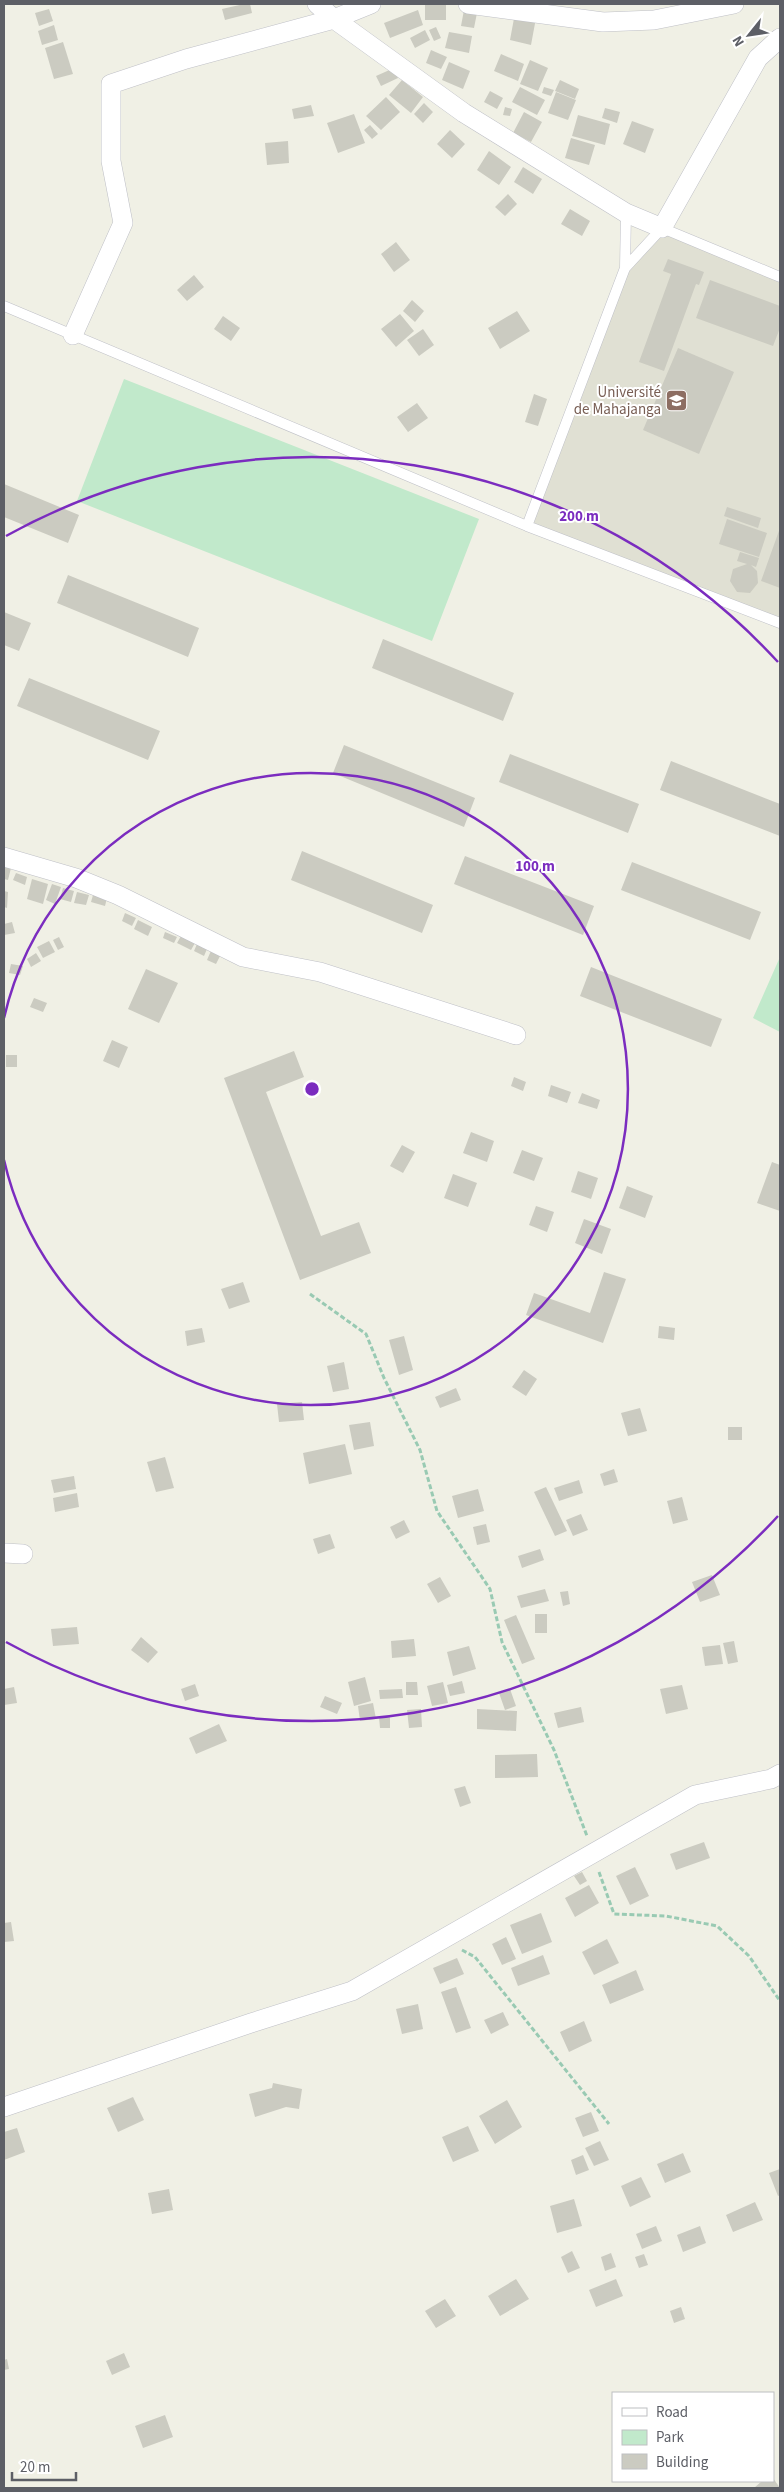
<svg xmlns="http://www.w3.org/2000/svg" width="784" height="2492" font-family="'Source Sans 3',sans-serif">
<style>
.education{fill:#e0e0d3}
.green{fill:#c1e9cb}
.building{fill:#cbcbc1}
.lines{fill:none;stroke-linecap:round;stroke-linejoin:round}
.service-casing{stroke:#bfc0c7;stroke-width:11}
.minor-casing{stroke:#bfc0c7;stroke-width:20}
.path{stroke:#99cab3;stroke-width:3;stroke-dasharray:5 2.5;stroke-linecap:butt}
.service{stroke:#fff;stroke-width:10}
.minor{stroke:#fff;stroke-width:19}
.ring{fill:none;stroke:#7b2cbf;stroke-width:2.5}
.labels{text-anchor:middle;stroke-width:4;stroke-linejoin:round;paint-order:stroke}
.education-label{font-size:15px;fill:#785e54;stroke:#fff;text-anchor:end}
.centre{fill:#7b2cbf;stroke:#fff;stroke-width:2.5}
.ring-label{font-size:15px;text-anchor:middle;font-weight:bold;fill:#7b2cbf;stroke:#fff;stroke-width:4;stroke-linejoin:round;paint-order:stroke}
</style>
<rect width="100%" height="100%" fill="#f0f0e5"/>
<path class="education" d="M662,228L780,277V623L527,526L625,268Z"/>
<path class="green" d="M124,379L479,519L432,641L77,501Z
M780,957V1032L753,1018Z"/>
<path class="building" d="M244,4H250L252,13L225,20L222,9Z
M425,5H446V20H425Z
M49,9L53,21L39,26L35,13Z
M418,10L423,25L390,38L384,23Z
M464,10L477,13L474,28L461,26Z
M515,13L536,18L531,45L510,40Z
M54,25L58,40L42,45L38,31Z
M436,27L441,38L434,41L429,30Z
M425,30L430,40L415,48L410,38Z
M449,32L472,36L469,53L445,48Z
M63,42L73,74L54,79L45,48Z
M431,50L447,57L441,69L426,63Z
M501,54L524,64L518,81L494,71Z
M530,60L548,68L538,91L520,84Z
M449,62L470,71L463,89L442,80Z
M394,68L398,78L381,86L376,76Z
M402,80L423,97L411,113L389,95Z
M560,80L579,89L575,99L555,91Z
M520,87L545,100L537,115L512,102Z
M544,87L554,90L551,96L542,93Z
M490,91L503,98L497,109L484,102Z
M556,92L576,100L568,120L548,113Z
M386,97L400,112L381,130L366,116Z
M424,103L433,112L423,123L414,114Z
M311,105L314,116L294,119L292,109Z
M505,107L512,109L510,116L503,115Z
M605,108L620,112L617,123L602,118Z
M524,112L542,122L531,142L513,133Z
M354,114L365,143L338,153L327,123Z
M578,115L610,124L605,145L572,136Z
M632,121L654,129L645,153L623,144Z
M370,125L378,134L372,139L364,130Z
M450,130L465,144L452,158L437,144Z
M571,138L595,145L589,165L565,158Z
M288,141L289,163L267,165L265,143Z
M489,151L511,167L499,185L477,170Z
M523,167L542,179L533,194L514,182Z
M508,194L517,204L505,216L495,207Z
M570,209L590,221L582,236L561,224Z
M396,242L410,260L394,272L381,254Z
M668,259L704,272L699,285L696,284L664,371L639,362L671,274L663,271Z
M194,275L204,287L187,301L177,290Z
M710,280L780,306V328L773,346L696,318Z
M412,300L424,311L415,322L403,311Z
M517,311L530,331L500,349L488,328Z
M400,314L414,331L396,347L381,329Z
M223,316L240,328L231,341L214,329Z
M423,329L434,345L419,356L407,340Z
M678,348L734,372L699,454L643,430Z
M534,394L547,399L538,426L525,422Z
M417,403L428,418L408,432L397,417Z
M4,484L79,515L68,543L4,517Z
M727,507L761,518L758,528L724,516Z
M727,519L767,533L759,557L719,544Z
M780,528V588L761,581Z
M740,552L759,558L756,567L751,565L757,571L758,583L750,593L737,592L730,581L733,569L747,564L737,561Z
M68,575L199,628L188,657L57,603Z
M4,612L31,623L19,651L4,645Z
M383,639L514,693L503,721L372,668Z
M29,678L160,731L148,760L17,706Z
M344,745L475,798L464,827L333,773Z
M510,754L639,804L628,833L499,782Z
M671,761L780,804V836L660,790Z
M302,851L433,905L422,933L291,880Z
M465,856L594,906L583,935L454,884Z
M632,862L761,912L750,940L621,890Z
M4,866L11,868L8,880L4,879Z
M16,873L27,877L25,885L13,880Z
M32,879L48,884L43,904L27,899Z
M52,884L61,887L55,904L46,900Z
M63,888L74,891L71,902L60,899Z
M4,891L8,892L7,908L4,907Z
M77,892L89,895L86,905L74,903Z
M93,895L107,898L105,906L91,902Z
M125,913L136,918L132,926L122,921Z
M138,920L152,927L148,936L134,929Z
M12,922L15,933L4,935V924Z
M165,932L177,937L174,943L163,938Z
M181,936L195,943L191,950L177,943Z
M59,937L64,947L58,950L53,940Z
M49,941L55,952L43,958L37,947Z
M197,944L207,949L204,956L194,951Z
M213,946L223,950L216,964L207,960Z
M36,953L41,961L31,967L27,959Z
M11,964L23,966L20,975L9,973Z
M591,967L722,1019L711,1047L580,996Z
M146,969L178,983L159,1023L128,1009Z
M34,998L47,1003L43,1012L30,1007Z
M112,1040L128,1047L119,1068L103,1061Z
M294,1051L304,1077L266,1092L321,1236L359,1222L371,1253L300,1280L224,1078Z
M6,1055H17V1067H6Z
M514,1077L526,1082L523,1091L511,1086Z
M551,1085L571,1092L567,1103L548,1096Z
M582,1093L600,1100L597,1109L578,1103Z
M471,1132L494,1141L487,1162L463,1153Z
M402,1145L415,1152L403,1173L390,1166Z
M522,1150L543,1158L534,1181L513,1173Z
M772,1162L780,1165V1211L757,1203Z
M578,1171L598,1178L591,1199L571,1192Z
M453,1174L477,1183L468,1207L444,1198Z
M627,1186L653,1196L645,1218L619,1208Z
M536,1206L554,1212L547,1232L529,1225Z
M584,1219L611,1229L602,1254L575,1243Z
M604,1272L626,1279L603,1343L526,1315L534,1293L590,1313Z
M243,1282L250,1302L229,1309L221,1289Z
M659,1326L675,1328L674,1340L658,1338Z
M202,1328L205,1342L187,1346L185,1331Z
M404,1336L413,1370L399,1375L389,1340Z
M344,1362L349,1389L333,1392L327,1366Z
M524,1370L537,1379L526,1396L512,1387Z
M456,1388L461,1400L440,1408L435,1397Z
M302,1402L304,1420L279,1422L277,1404Z
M640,1408L647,1431L628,1436L621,1413Z
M370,1422L374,1446L354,1450L349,1425Z
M728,1427H742V1440H728Z
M345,1444L352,1474L309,1484L303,1453Z
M165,1457L174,1488L156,1492L147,1462Z
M614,1469L618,1482L604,1486L600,1474Z
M74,1476L76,1489L54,1493L51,1480Z
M579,1480L583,1493L559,1501L554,1488Z
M546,1487L567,1531L555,1536L534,1492Z
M478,1489L484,1511L458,1518L452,1496Z
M77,1493L79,1507L55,1512L53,1498Z
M682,1497L688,1520L673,1524L667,1501Z
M581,1514L588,1530L573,1536L566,1520Z
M404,1520L410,1532L396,1539L390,1527Z
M486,1524L490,1542L477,1545L473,1527Z
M330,1534L335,1548L318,1554L313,1539Z
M540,1549L544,1560L522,1568L518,1556Z
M712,1575L720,1595L700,1602L692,1582Z
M440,1577L451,1596L438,1603L427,1584Z
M545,1589L549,1601L521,1608L517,1596Z
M568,1591L570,1604L563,1606L560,1592Z
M535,1614H547V1633H535Z
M516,1615L535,1659L522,1664L504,1620Z
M77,1627L79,1644L53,1646L51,1629Z
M141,1637L158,1652L148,1663L131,1650Z
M414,1639L416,1656L392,1658L391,1641Z
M734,1641L738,1662L728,1664L723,1643Z
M720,1645L723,1664L705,1666L702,1647Z
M469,1646L476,1669L453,1676L447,1652Z
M365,1677L371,1701L354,1706L348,1682Z
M462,1681L465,1693L450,1696L447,1685Z
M406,1682H417L418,1695H406Z
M443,1682L448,1703L432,1706L427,1686Z
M195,1684L199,1696L185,1701L181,1689Z
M682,1685L688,1709L666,1714L660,1689Z
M14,1687L17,1703L4,1705V1689Z
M402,1689L403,1698L380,1699L379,1690Z
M510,1689L516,1706L505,1710L499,1693Z
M325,1696L342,1703L337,1714L320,1707Z
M373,1703L376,1719L360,1721L358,1706Z
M581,1707L584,1722L558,1728L554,1713Z
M421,1709L422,1727L409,1728L407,1710Z
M477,1709L517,1711L516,1731L477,1729Z
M379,1717H390V1728H380Z
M219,1724L227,1741L196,1754L189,1738Z
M537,1754L538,1777L495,1778V1755Z
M465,1786L471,1803L460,1807L454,1789Z
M704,1842L710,1858L676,1870L670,1854Z
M635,1867L649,1896L630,1905L616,1876Z
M582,1872L587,1881L580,1885L574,1876Z
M589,1885L599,1903L575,1917L565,1898Z
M541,1913L552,1942L522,1954L510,1925Z
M11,1922L14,1941L4,1942V1923Z
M506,1937L516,1959L502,1965L492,1944Z
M607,1939L619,1963L594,1975L582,1952Z
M543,1955L550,1974L518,1986L511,1968Z
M457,1958L464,1974L440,1984L433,1968Z
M636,1970L644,1990L610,2004L602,1985Z
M456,1987L471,2028L456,2033L441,1992Z
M418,2004L423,2029L402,2034L396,2009Z
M503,2012L509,2025L491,2034L484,2020Z
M584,2021L592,2041L569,2052L560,2032Z
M273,2083L302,2089L299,2109L286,2107L255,2117L249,2094L272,2088Z
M133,2097L144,2120L118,2132L107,2108Z
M507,2100L522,2127L495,2144L479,2116Z
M591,2112L599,2131L583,2137L575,2118Z
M468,2126L479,2151L453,2162L442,2137Z
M17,2128L25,2152L4,2160V2132Z
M600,2141L609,2160L594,2166L585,2148Z
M683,2153L691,2172L665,2183L657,2164Z
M583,2155L589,2170L576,2175L571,2160Z
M780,2169V2195L778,2196L769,2173Z
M641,2177L651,2197L630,2207L621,2186Z
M169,2189L173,2210L152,2214L148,2193Z
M574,2199L582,2226L557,2233L550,2206Z
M755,2202L763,2220L733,2232L726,2215Z
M656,2226L662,2241L642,2249L636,2234Z
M700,2226L706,2243L683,2252L677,2235Z
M572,2251L580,2268L568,2273L561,2257Z
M611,2253L616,2267L605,2271L601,2257Z
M644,2254L648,2265L639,2268L635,2257Z
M516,2279L529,2299L500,2316L488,2296Z
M616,2279L623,2296L596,2307L589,2290Z
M445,2299L456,2316L436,2328L425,2311Z
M681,2307L685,2319L674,2323L670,2311Z
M124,2353L130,2367L112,2375L106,2361Z
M7,2359L9,2369L4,2370V2360Z
M165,2415L173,2437L143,2448L135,2426Z
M773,2478L780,2488H754L762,2481H773Z"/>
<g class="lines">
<defs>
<path id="service" d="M625,268L626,213
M4,306L527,526L780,623
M527,526L625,268L662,228L780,277"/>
<path id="minor" d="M317,4L334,19L464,113L626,213L662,228L758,58L780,38
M468,4L603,22L654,20L734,4
M73,335L123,223L111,161V84L186,59L334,19L371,4
M4,857L76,878L118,895L243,957L320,972L516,1035
M4,1553L23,1554
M4,2107L251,2023L352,1991L695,1795L771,1779L780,1774"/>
</defs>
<use href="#service" class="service-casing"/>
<use href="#minor" class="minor-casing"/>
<path class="path" d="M310,1294L366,1334L384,1378L420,1450L437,1511L490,1589L502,1642L554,1750L587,1836
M599,1872L614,1914L666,1916L717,1926L749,1956L780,2001
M462,1950L475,1957L609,2124"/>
<use href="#service" class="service"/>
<use href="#minor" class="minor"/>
</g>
<g class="ring">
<path d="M4 1018A316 316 0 1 1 4 1160"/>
<path d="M778 1516A632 632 0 0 1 6 1642M6 536A632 632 0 0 1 778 662"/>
</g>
<defs>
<symbol id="university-square" viewBox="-11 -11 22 22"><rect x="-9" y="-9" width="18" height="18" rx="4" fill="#8d6e63" stroke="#fff"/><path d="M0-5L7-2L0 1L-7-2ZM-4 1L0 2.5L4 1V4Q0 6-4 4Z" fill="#fff"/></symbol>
</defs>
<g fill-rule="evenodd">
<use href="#university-square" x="664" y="388" width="25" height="25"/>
</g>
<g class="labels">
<g class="education-label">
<text x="661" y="397">Université<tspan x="661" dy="17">de Mahajanga</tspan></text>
</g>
</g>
<circle cx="312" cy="1089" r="8" class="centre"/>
<g class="ring-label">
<text x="579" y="521">200 m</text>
<text x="535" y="871">100 m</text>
</g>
<rect width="784" height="2492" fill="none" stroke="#5d5f66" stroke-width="10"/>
<rect x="612" y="2392" width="162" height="90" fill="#ffffff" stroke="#bebfc2"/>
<rect x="622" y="2408" width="25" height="8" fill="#ffffff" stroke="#bebfc2"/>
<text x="656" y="2417" font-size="15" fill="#5d5f66">Road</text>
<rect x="622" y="2430" width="25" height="15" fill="#c1e9cb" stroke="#bebfc2"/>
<text x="656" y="2442" font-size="15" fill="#5d5f66">Park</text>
<rect x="622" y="2454" width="25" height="15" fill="#cbcbc1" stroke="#bebfc2"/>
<text x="656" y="2467" font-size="15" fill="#5d5f66">Building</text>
<g transform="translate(749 35) rotate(240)" stroke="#ffffff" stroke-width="4" paint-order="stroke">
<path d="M0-4L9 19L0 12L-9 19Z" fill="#5d5f66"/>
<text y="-8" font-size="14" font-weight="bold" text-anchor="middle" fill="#5d5f66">N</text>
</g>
<path d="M12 2472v8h64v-8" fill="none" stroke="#5d5f66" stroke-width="2.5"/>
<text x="20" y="2472" font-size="15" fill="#5d5f66" stroke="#ffffff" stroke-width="4" paint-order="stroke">20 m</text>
</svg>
